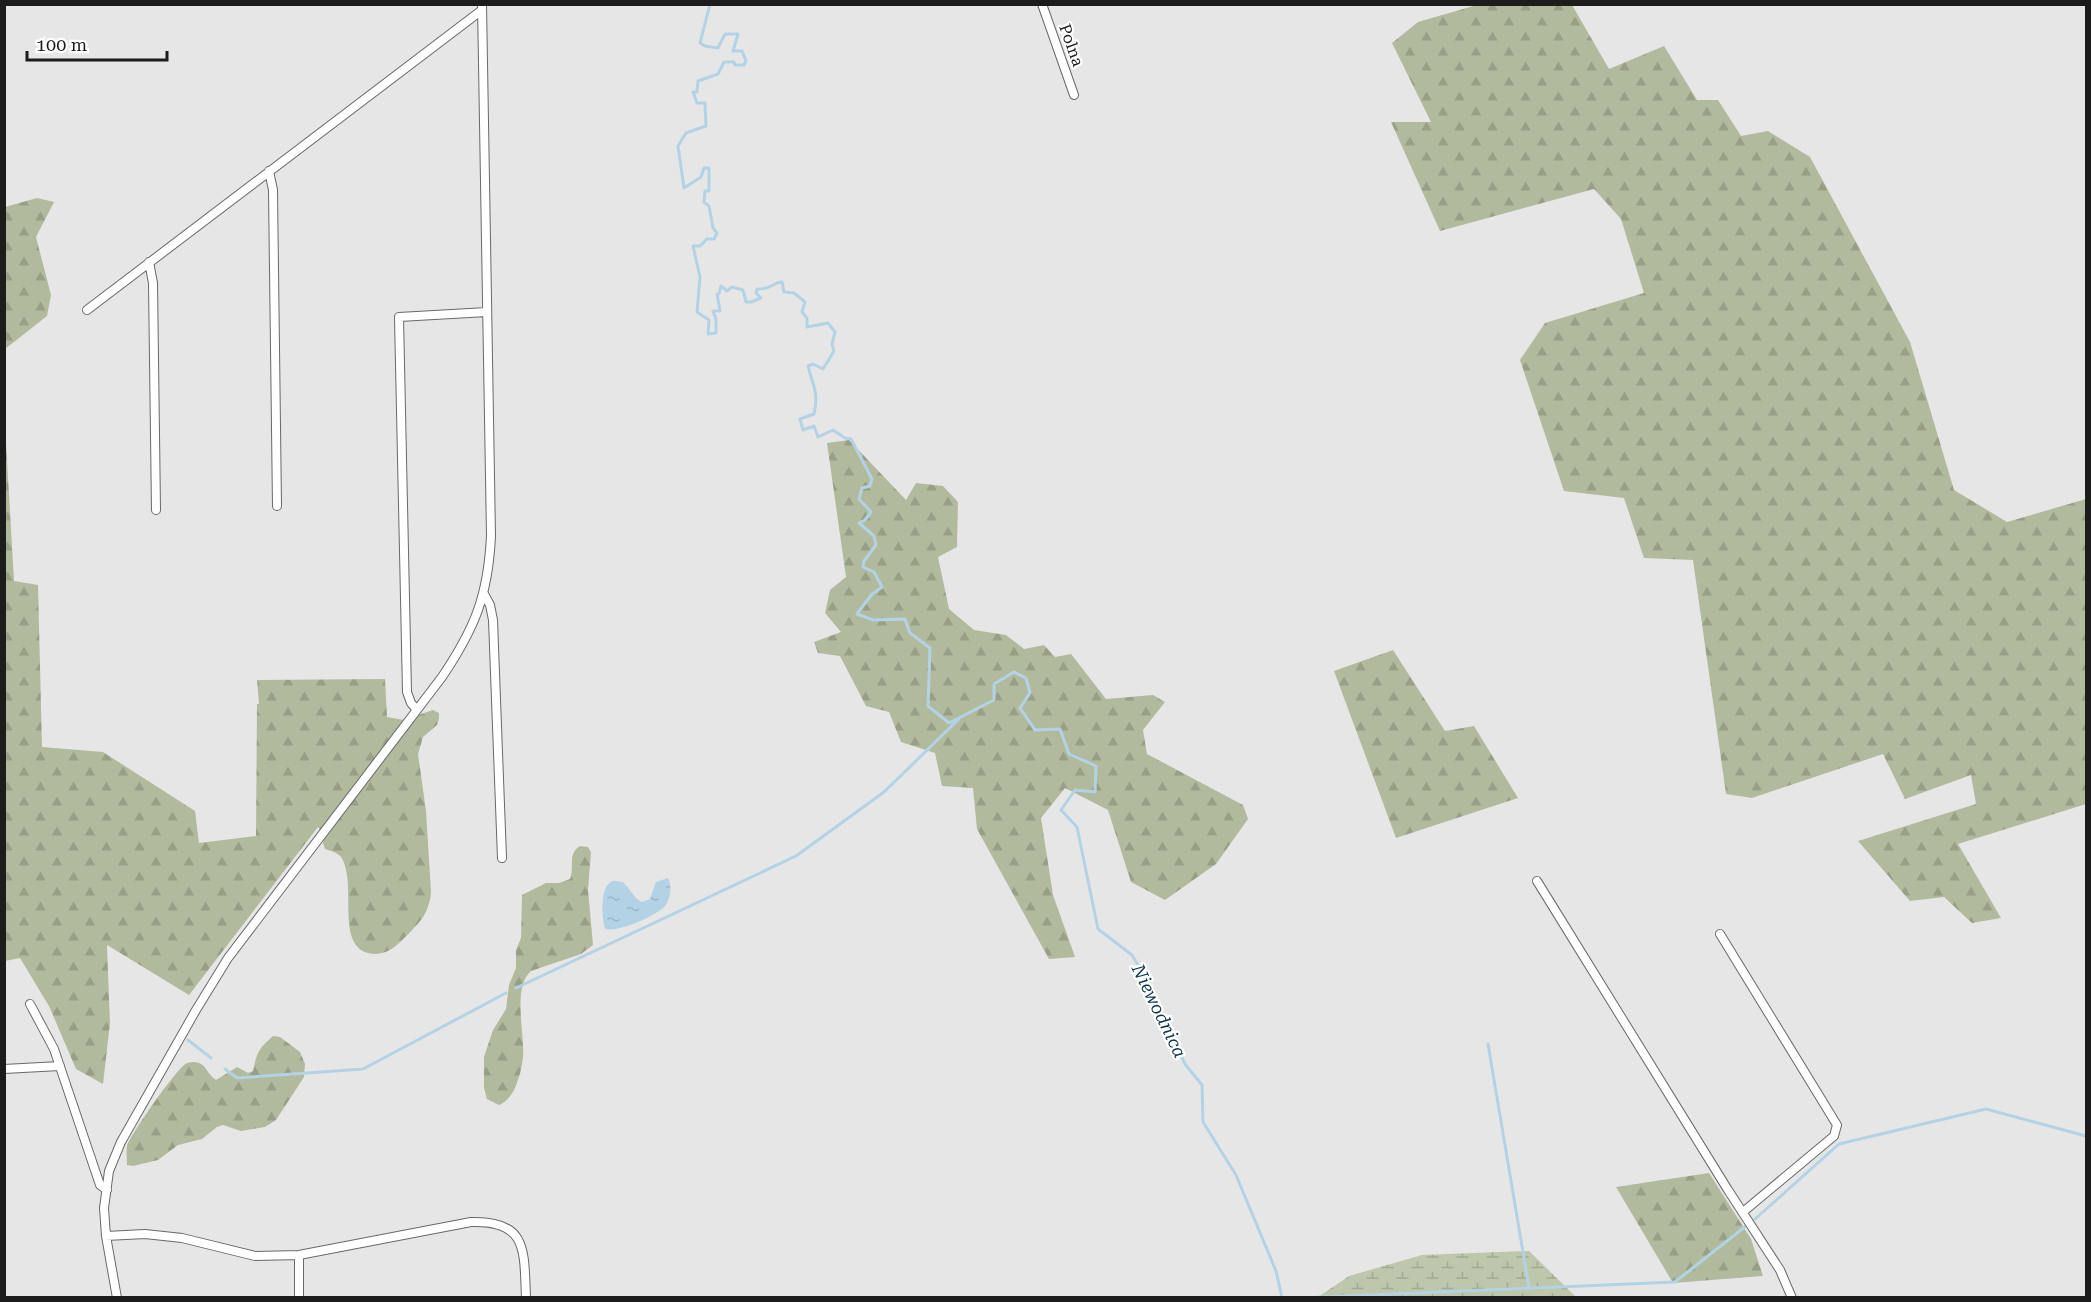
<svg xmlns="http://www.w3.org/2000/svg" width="2091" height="1302" font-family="'Roboto Serif',serif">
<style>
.forest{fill:url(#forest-firs)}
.wetland{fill:url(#wetland-marsh)}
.water{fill:url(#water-ripples)}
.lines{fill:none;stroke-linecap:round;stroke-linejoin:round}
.stream{stroke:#b4d2e6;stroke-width:3}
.street-casing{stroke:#68696a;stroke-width:10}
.street{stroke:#fff;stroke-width:8}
.labels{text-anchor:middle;stroke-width:4.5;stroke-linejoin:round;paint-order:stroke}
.street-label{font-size:16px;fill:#1c1c1c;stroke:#fff}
.water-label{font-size:18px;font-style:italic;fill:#10394e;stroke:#fff}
</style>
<defs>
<pattern id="forest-firs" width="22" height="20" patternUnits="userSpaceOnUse" patternTransform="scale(1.5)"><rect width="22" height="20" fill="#b1ba9c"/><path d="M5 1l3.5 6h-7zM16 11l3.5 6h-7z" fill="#989f86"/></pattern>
<pattern id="wetland-marsh" width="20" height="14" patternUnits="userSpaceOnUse" patternTransform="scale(1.5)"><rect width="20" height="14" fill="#bec6ab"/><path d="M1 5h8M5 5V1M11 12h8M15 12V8" fill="none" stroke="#a3aa93"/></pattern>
<pattern id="water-ripples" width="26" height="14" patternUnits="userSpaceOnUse" patternTransform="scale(1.5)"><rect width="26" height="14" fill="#b4d2e6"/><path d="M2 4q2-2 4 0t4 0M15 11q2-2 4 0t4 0" fill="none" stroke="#9ab4c5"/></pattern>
</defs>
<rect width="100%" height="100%" fill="#e6e6e7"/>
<path class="forest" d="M1477,5H1572L1609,69L1664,46L1697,100H1718L1741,136L1768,131L1810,157L1910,342L1954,490L2007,522L2086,499V804L1958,844L2001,918L1972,923L1944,897L1910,901L1858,841L1976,804L1971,775L1905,799L1883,754L1752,798L1726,794L1693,560L1644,558L1624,498L1564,491L1520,360L1545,323L1644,293L1621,219L1594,189L1440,231L1391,122H1431L1392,43L1418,22Z
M37,198L54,202L36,237L51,295L47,316L5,349V207Z
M4,408L14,581L38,585L42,747L103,752L195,811L199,843L256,836L257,704H259L257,680L385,679L387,717L404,720L433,710L439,713V719L437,725L423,737L418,754L426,811L431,892C430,907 424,918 414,928C401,941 389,958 368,953C335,944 358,883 341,857C337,852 331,851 325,849L323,843L324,836L318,827L189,995L107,945L110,1023L103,1084L76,1069L49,1006L20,958L5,961Z
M849,440L906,500L916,483L943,486L958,502L957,547L938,557L949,609L974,630L1006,635L1024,649L1044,645L1055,657L1071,654L1106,699L1153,695L1165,702L1143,730L1147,754L1243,805L1248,819L1216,864L1165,900L1131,882L1108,810L1065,788L1041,818L1053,895L1075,957L1049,959L977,829L973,788L942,786L935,753L901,742L889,712L866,706L840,656L818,653L814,642L841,632L825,613L830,590L846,577L827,443Z
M1393,650L1445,731L1474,726L1518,798L1396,838L1334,671Z
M580,846L588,847L591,852L588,890L593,945L581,954L531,971C512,987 525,1034 523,1057C522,1068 519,1078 515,1088C511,1096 506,1102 499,1105L487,1099L484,1088V1057L493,1030L506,1009L509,985L516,968V950L521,938L522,895L546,883H559L570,879C575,867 567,854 580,846Z
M273,1036L280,1037L300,1052L305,1064L304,1077L276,1120L265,1127L241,1131L223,1125L217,1127L202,1139L178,1145L158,1160L133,1166L127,1165C127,1159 126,1152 127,1146C130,1135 179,1065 187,1063C206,1058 205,1073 216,1080L237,1067L248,1073L253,1071C257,1053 258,1049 273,1036Z
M1709,1173L1751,1239L1763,1276L1673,1283L1616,1187Z"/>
<path class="wetland" d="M1529,1251L1576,1297H1318L1349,1276L1422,1255Z"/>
<path class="water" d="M668,878C672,886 671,897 666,905C658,915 618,933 605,929C602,919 599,885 613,881C615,880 621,882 623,882L637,899L642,902L650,899L656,882Z"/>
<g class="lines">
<path class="stream" d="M710,4L700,43L705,46L718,48L725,34H738L733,51H742L746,61L744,65H735L734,62H724L718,74L698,81L697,92H693L697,103H705L706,126L686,133L678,146L684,188L701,177L704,168H709V191H705L704,202L709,206L713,228L717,233L714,239H707L700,246H693L700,277L697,312L709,320L708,334L716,333V319L713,311H720L717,294H719L721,286L727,291L732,287L743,290L746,302H751L761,298L756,293L757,289C772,290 773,282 782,282L784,292L794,293L805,302L802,312L807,318V327L828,323L835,332L832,344L834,351L823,369L813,364L808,366C813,387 819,391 814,414L800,419L803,430L814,426L818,437L833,430L845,438L851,439L872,479L870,486L862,488L859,499L871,512L865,520L859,523L874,536L876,545L864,561L863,567L874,572L882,587L872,594L857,614L873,620L905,619L910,633L930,648L928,706L949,723L994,700V684L1014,672L1026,678L1030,693L1020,708L1035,730L1060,729L1069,754L1096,766L1095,792L1075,790L1061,810L1077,827L1098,929L1132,955L1149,983L1185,1064L1202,1085L1203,1122L1236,1175L1276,1271L1282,1298
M516,988L796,856L884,792L959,719
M188,1040L211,1058
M1488,1044L1529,1288
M225,1069L237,1078L363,1069L506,993
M1755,1219L1839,1144L1986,1109L2086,1136
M1300,1298L1675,1282L1746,1226"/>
<defs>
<path id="street" d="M1042,4L1074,95
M269,171L273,190L277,506
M149,262L153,283L156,510
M87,310L482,10
M484,594L490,605L493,620L502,858
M417,710L411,703L407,692L399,317L487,312
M1537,881L1728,1190L1780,1270L1792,1298
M1720,934L1837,1125L1834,1136L1743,1212
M30,1004L54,1049L100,1185L107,1190
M4,1069L60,1066
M106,1236L145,1234L182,1238L255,1256L299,1255L471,1222C528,1220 524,1251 526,1298
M299,1255V1298
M117,1298L106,1236L104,1208L109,1171L121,1142L196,1010L228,958L442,677C475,628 488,596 491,536L482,4"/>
</defs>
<use href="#street" class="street-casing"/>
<use href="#street" class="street"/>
</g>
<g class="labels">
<g class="street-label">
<text transform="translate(1072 45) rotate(70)" y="6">Polna</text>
</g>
<g class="water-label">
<text transform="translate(1159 1011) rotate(64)" y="6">Niewodnica</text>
</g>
</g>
<rect width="2091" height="1302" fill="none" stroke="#1c1c1c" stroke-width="12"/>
<path d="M27 51v9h140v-9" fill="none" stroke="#1c1c1c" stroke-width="3"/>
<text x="36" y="51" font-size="18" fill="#1c1c1c" stroke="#ffffff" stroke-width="4.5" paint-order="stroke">100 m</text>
</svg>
